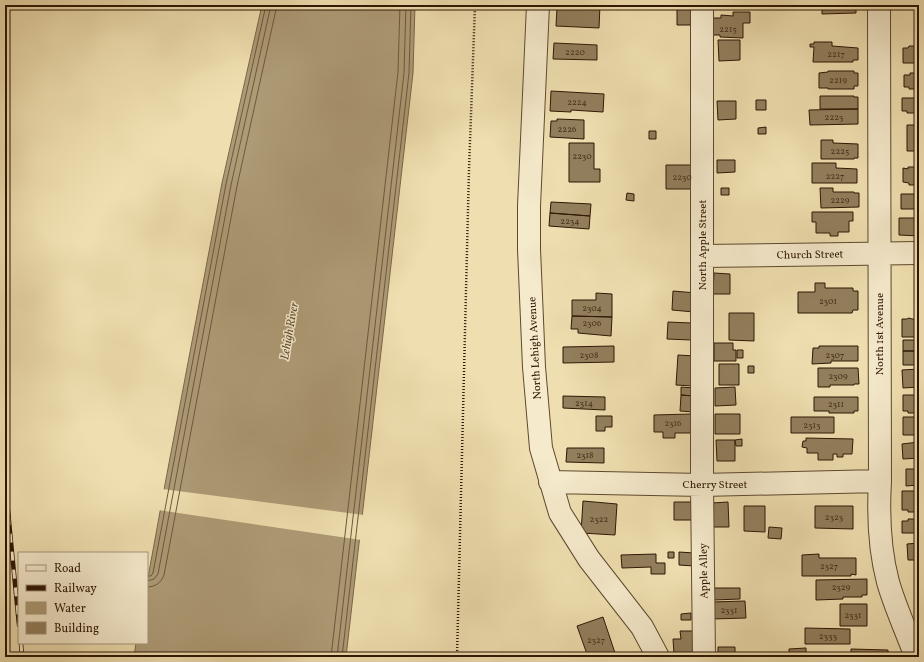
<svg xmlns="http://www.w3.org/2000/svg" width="924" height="662" font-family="Vollkorn,serif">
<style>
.water{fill:#ad9b76;stroke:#7a6648}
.pier{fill:#efdfb0}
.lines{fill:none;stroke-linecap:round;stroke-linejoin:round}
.shore{stroke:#6d583d;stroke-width:1}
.building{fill:#927f5d;stroke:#2d1604}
.minor-casing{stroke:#5e482f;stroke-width:24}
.path{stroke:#2d1604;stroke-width:2.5;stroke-dasharray:1 2;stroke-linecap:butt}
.minor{stroke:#f5eacc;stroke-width:22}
.rail-casing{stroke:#2d1604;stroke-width:4.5}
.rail{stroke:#f5eacc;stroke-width:3;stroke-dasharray:9;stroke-linecap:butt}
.labels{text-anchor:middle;stroke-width:3;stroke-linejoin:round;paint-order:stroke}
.number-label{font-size:9px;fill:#46301a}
.street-label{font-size:11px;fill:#2d1604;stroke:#f5eacc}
.water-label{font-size:12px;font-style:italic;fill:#604b32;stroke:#f5eacc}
</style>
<rect width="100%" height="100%" fill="#efdfb0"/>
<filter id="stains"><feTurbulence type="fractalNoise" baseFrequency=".005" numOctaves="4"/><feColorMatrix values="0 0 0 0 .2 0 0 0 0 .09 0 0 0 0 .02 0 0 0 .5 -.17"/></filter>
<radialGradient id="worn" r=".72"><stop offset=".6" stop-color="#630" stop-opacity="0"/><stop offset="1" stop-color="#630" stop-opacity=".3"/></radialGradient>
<path class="water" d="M262,5H415L413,73L346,657H134L136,643H147V583L166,479L222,183Z"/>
<path class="pier" d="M162,489L364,515L361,540L158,510Z"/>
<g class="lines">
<path class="shore" d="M147,576H151L153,573L226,184L266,5
M147,581L154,579L158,574L231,185L271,5
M147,587C155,587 161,583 164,575L237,186L277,5
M331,657L398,72L400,5
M337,657L404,73L406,5
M342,657L409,73L411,5"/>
</g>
<path class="building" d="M580,5H600L599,28L556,26L557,8L580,9Z
M822,5H856V13L822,14Z
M917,5H919V28H916Z
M693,6V25H677V7Z
M733,12H750V23H743V38L720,37V35H713V18H721V15L733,16Z
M718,40H740V60L719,61Z
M814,42H832V46L858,48V60H853V62H813L814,47H810V44H814Z
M554,43L597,45V60L553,59Z
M909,46H919V63H903V48H908Z
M828,71H854V73H858V86H854V89H828V88H819V73L828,72Z
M910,73H919V89H909V87H904V75H910Z
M551,91L604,94L603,112L571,110V112L550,111Z
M820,96H854V97H858V109H820Z
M902,98H919V113H907V111H902Z
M756,100H766V110H756Z
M717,101H736V119L718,120Z
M858,109V124L810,125L809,110Z
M557,119L584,120V139L550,137L551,121H557Z
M907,125H919V151H907Z
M766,127V134H758V128Z
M649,131H656V139H649Z
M821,140H833V143L858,144V158H854V159H821Z
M569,143H594V169H600V182H569Z
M717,160H735V172L717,173Z
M812,163H836V168L857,169V183H812Z
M666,165H697V189H666Z
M908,167H919V185H909V183L903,182V168L908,169Z
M721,188H729V195H721Z
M820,188H833V192H854V193H859V207L821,208Z
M627,193L634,194V201L626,200Z
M901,194H919V209H901Z
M551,202L591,204L590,216L550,213Z
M812,212H853V221H849V232H838V236H830V233H816V222H812Z
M550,213L590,216L589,229L549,226Z
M899,218H919V236L899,235Z
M714,273L730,274V294H713Z
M815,283H825V288H853V291H858V310H853L852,313H798V292H815Z
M673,291L696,293L694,312L672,310Z
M596,293L612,294V317L572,316V300H596Z
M729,313H754V341L729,340Z
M572,316L612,317L611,336L578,333V329H571Z
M909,318L912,319H919V337H902V319H907Z
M668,322L691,323V340L667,339Z
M903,340H919V351H903Z
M714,343H733V350H736V361H714Z
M614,346V362L563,363V347Z
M819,346H858V361H831V363L812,364L813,348H819Z
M737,350H743V358H737Z
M903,351H919V365H903Z
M678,355L695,356L693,386L676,385Z
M719,364H739V385H719Z
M748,366H754V373H748Z
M818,368H858L859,384H854V385H830V387H818Z
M919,369V387L903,388L902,370Z
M681,387L694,388V396L681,395Z
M735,387L736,405L715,406V388Z
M681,395L694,396L693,412L680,411Z
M903,395H919V413H908V411H903Z
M563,396L605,397V410L563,408Z
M814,397H858V411H854V413H829V411H814Z
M691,414L692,433H675V438H663V432H654V415Z
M715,414H740V434H715Z
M596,416H612V427H605V431H596Z
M791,417H834V433H791Z
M903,417H919V435H903Z
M806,438L853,439L852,454H843V457H837V454H833V460H818V453H807V448L802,447L803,441H806Z
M742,439V446H736L735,440Z
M716,440H735V461H717Z
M919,442V458L903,459L902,444Z
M567,448H604V463L566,462Z
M906,469H919V485L906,486Z
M902,491H919V512H908V510H902Z
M583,501L617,504L615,535L581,533Z
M674,502H696V520H674Z
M728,502L729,527H712V503Z
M744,506H765V532L744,531Z
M815,506H853V529L815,528Z
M908,519H919V533H902V521H908Z
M769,527L782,528L781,539L768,538Z
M919,543V560H908L907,544Z
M668,552H674V558H668Z
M679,552L694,553V566L679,565Z
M656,554V563H665V574H651V567L622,568L621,555Z
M819,554V558H856V575L851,574V576H802V555Z
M867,579V595H862V597H843V599L816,600V580Z
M714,588H740V599L714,600Z
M745,601L746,618L712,619V602Z
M840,604H867V626H840Z
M691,613V620H681V614Z
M603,617L615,653L605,657H588L577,626Z
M805,628L850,629V644H805Z
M680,631H696L697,657H678L674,654L673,639H681Z
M718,647H735V657H718Z
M806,648V657H789V649Z
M851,649L888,650V657H851Z"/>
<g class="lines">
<defs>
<path id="minor" d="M538,5L529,206V249L534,367L541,448L560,513L589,559L642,627L658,657
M702,5V485L704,657
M879,5L880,481C878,515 879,548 888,582C895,607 907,632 916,657
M702,256L919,253
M550,482L702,485L880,481"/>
</defs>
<use href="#minor" class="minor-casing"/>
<path class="path" d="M457,657L469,169L475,5"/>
<use href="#minor" class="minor"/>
<defs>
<path id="rail" d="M5,480L19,625
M21,643L22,657"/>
</defs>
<use href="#rail" class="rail-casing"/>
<use href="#rail" class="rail"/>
</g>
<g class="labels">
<g class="number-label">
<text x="728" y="32">2215</text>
<text x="575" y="55">2220</text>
<text x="836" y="57">2217</text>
<text x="838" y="83">2219</text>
<text x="577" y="105">2224</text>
<text x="834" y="120">2223</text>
<text x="567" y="132">2226</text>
<text x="840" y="154">2225</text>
<text x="582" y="159">2230</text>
<text x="835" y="179">2227</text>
<text x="682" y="180">2230</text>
<text x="840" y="203">2229</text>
<text x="570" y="224">2234</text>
<text x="828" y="304">2301</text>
<text x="592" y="311">2304</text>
<text x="592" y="326">2306</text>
<text x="589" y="358">2308</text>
<text x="835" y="358">2307</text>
<text x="838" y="379">2309</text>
<text x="584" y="406">2314</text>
<text x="836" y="407">2311</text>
<text x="673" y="426">2316</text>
<text x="812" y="428">2313</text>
<text x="585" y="458">2318</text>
<text x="834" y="520">2323</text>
<text x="599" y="522">2322</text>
<text x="829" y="569">2327</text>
<text x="841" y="590">2329</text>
<text x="729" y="613">2331</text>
<text x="853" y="618">2331</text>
<text x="828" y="639">2333</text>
<text x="596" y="643">2327</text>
</g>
<g class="street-label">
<text transform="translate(702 245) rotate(-90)" y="4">North Apple Street</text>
<text transform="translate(810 254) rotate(-1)" y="4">Church Street</text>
<text transform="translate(879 334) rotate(-90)" y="4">North 1st Avenue</text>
<text transform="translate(534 348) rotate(-93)" y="4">North Lehigh Avenue</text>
<text x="715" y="488">Cherry Street</text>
<text transform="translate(703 571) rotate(-91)" y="4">Apple Alley</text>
</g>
<g class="water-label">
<text transform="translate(289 331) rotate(-80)" y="4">Lehigh River</text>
</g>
</g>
<rect width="924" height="662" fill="none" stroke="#efdfb0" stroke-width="20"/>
<rect x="6" y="6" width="912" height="650" fill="none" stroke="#2d1604" stroke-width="2"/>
<rect x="10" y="10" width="904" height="642" fill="none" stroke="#2d1604"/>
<rect x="18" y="552" width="130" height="92" fill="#f5eacc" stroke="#a5957c"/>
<rect x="26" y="565" width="20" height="6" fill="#f5eacc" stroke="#a5957c"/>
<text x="54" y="572" font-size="12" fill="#2d1604">Road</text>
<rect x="26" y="585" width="20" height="6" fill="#2d1604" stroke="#a5957c"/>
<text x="54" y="592" font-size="12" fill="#2d1604">Railway</text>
<rect x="26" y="602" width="20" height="12" fill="#ad9b76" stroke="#a5957c"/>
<text x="54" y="612" font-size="12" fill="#2d1604">Water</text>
<rect x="26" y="622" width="20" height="12" fill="#927f5d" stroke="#a5957c"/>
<text x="54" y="632" font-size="12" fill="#2d1604">Building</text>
<rect width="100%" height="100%" filter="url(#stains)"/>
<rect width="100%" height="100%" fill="url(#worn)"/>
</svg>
